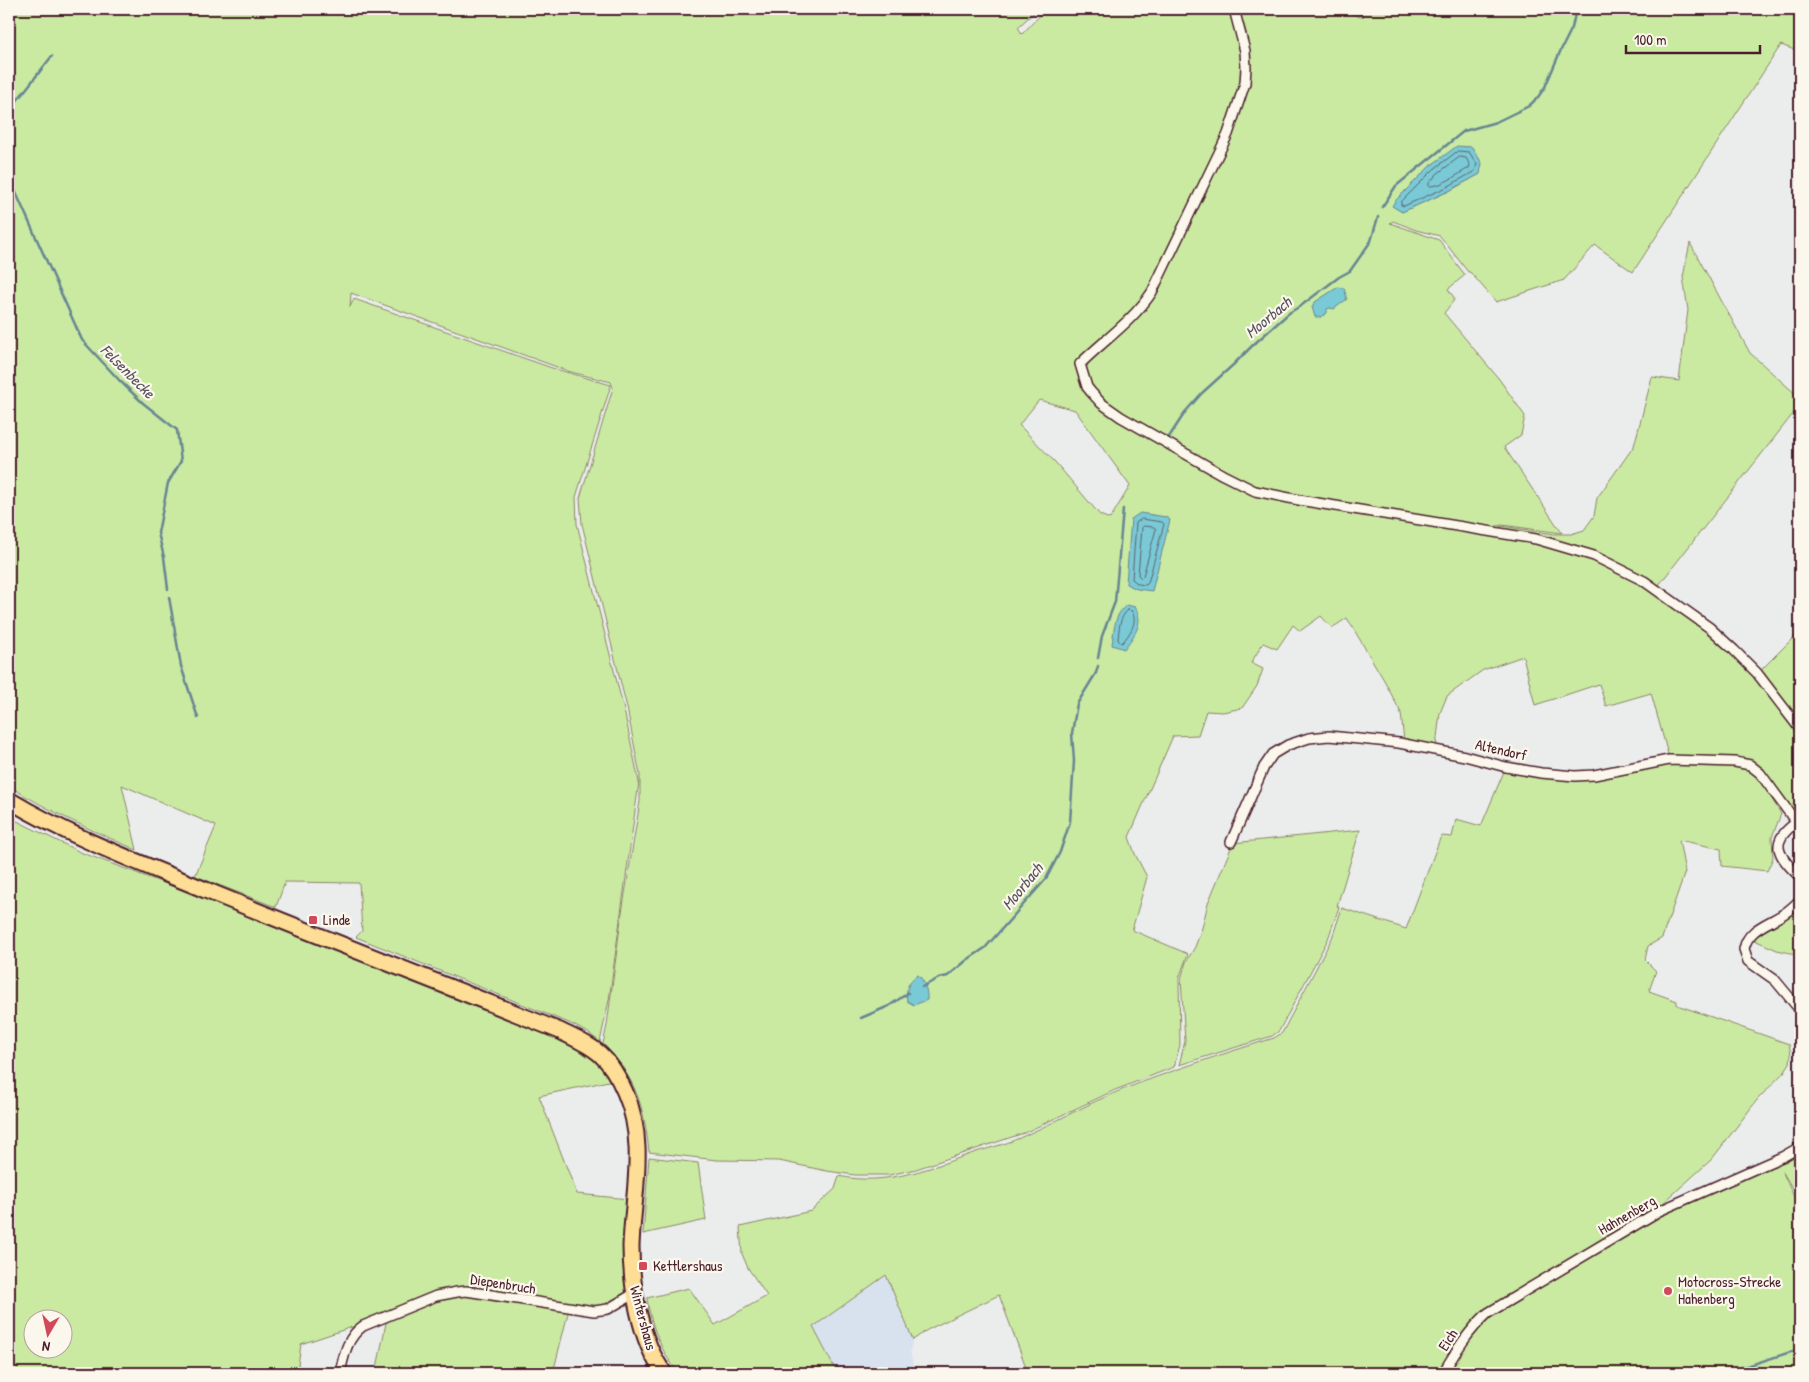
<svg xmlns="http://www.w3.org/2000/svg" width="1809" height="1382" font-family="'Patrick Hand',sans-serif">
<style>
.built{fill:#d8e1ee}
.green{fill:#caeaa2;stroke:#8a8466;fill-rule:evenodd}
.water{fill:#7ac9d6;stroke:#678592}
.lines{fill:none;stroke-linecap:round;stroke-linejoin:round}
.shore{stroke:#5d636f;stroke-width:1}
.stream{stroke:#678592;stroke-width:2.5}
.minor-casing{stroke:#4a1f2b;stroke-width:12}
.primary-casing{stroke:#4a1f2b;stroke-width:19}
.minor{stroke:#fbf7ec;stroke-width:9}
.primary{stroke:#fedd96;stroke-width:15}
.poi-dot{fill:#d1495b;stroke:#fbf7ec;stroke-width:2}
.labels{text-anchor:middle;stroke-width:4.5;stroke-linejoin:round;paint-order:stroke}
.street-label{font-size:15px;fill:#4a1f2b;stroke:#fbf7ec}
.poi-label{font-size:15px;fill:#4a1f2b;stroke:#fbf7ec;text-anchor:start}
.water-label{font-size:16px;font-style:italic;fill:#58525e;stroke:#fbf7ec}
</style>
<rect width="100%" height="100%" fill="#ebeded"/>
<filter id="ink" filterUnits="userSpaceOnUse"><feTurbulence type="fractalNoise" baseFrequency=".02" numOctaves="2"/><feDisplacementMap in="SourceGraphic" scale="10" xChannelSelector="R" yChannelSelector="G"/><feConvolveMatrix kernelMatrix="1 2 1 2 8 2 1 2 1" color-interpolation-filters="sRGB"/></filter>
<g filter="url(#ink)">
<path class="built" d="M886,1275L913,1340L910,1350L914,1373H837L813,1327Z"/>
<path class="green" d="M9,9H1038L1018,27L1022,34L1046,9H1232L1240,41L1243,76L1226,133L1164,264L1141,303L1078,364L1079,376L1086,394L1105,411L1171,452L1254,493L1537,541L1593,558L1643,584L1709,629L1733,651L1800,731V817L1796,820L1758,769L1669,758L1651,693L1606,706L1599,684L1535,705L1523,656L1483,670L1447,696L1440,713L1436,746L1404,741L1401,713L1384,680L1347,618L1332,628L1321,616L1300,631L1293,625L1277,649L1263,643L1251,663L1263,669L1257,686L1242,708L1223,712L1206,711L1198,735L1173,736L1129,837L1135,854L1147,877L1132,930L1188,954L1179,978L1180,1045L1174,1067L1115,1090L1024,1133L916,1169L889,1175H855L827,1171L779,1161L717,1160L649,1152C644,1105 636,1079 603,1044L607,1025L621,919L640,801V775L627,708L582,524L580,498L613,388L611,382L571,372L351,293L350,307L354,299L552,368L611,385L576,497L577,524L624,710L639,782L609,1000L600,1042L587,1032L569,1023L356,937L362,931L359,883L285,882L276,907L195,876L216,826L122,785L137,850C93,831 50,812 9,786ZM1039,400L1075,410L1130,486L1110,519L1100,515L1055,462L1019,425Z
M1239,9H1342L1360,17L1364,16L1348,9H1800V52L1781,45L1633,272L1595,245L1564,280L1496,302L1470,272H1468L1440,236L1416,230L1393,221L1390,223L1439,240L1465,275L1448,289L1455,299L1444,313L1499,379L1525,416L1521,435L1504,447L1562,533L1502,525L1484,529L1325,503L1255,488L1165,440L1110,405L1093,387L1087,377L1086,368L1092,357L1139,315L1229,136L1249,51L1246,32ZM1430,166L1480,174L1449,191L1402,212L1393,206L1395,201Z
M1690,243L1750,353L1800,398V405L1658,586L1595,555L1494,530L1502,526L1554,534H1571L1584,530L1594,516L1597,498L1634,446L1652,377L1679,381L1688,310L1683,277Z
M1800,631V726L1759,672Z
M1672,763L1744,765L1759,778L1781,814L1772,837L1773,858L1767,871L1722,866L1721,849L1679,840L1685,872L1662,938L1648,946L1645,960L1656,971L1649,991L1677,1001V1005L1789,1044L1791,1054L1790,1063L1784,1072L1757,1100L1712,1159L1661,1205L1486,1310L1463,1332L1439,1373H1393L1389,1371L1387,1373H1019L1024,1371L1026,1367L999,1295L927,1330L913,1340L886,1275L813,1327L837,1373H679C662,1355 650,1323 647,1298L689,1288L715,1325L767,1296L748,1268L742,1254L740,1227L811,1211L835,1189L839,1176C886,1187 933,1167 976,1152C993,1147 1010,1143 1026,1135C1058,1121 1087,1104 1119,1091C1170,1071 1222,1054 1274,1038L1282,1033L1332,938L1342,908L1406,929L1441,836L1452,837L1456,819L1481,826L1505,769L1575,778Z
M9,817L80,852L298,933L558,1034L596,1059L613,1080L539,1096L577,1194L629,1199L632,1293L602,1310L466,1289L301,1344L297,1373H9ZM32,1320H62V1350H32Z
M1360,830L1337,906L1339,907L1328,939L1279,1031L1272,1036L1179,1065L1185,1041L1181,979L1186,962L1195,947L1202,928L1208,903L1233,843Z
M1800,907V955L1777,950L1752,939Z
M1800,1152V1201L1782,1171L1800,1210V1373H1448L1464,1345L1492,1317L1659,1217L1778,1164Z
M649,1157L698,1163L706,1220L643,1234Z
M465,1293L569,1309L553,1373H376L386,1323L389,1318L438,1299Z"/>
<path class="water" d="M1457,146L1472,147L1482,163L1480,174L1449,191L1402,212L1392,206L1395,201L1430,166Z
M1338,287L1344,288L1347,299L1334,309L1330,308L1327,309V313L1321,317H1315L1312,307L1315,302Z
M1140,513L1166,517L1170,520L1152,591L1137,589L1126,584L1131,519Z
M1127,605L1135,607C1145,623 1134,636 1124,649L1112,645C1114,630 1114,614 1127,605Z
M918,975C924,979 928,992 927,1000L914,1005L907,1001C905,991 908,980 918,975Z"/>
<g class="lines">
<path class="shore" d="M1458,151L1469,152L1477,164L1475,171L1447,187L1404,206L1401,205V202L1433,170Z
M1460,157L1466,158L1470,165L1469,168C1458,174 1441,187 1429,186V183L1437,174Z
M1142,519L1162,522L1164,524L1148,583L1146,585L1138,584L1132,579L1136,523Z
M1144,526L1154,527L1156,529L1143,576L1141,578L1138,575L1142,528Z
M1128,610L1132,611C1138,623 1130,633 1123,642L1121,643L1118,640C1119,630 1119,617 1128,610Z"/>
<path class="stream" d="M9,129L12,107L52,56
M9,169L13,186L82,340L120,381L143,403L177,430L181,461L168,483L158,533L164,557L168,589
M1382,207L1396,186L1464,131L1496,122L1529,106L1538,97L1545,87L1560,52L1572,28L1576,9
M1169,437L1186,411L1202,393L1233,365L1253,345L1289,313L1302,305L1339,277L1350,271L1371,241L1378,217
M169,597L181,666L198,718
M1098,658L1102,636L1115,602L1123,509
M922,987L939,978L948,976L967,960L985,948L1046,879L1060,852L1070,822L1074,761L1072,733L1077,704L1096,673L1098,666
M861,1018L889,1006L908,993
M1725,1373L1800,1349"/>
<defs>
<path id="minor" d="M1234,9L1245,51L1246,68L1245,83L1228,134L1152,292C1133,321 1104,340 1080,364L1087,387L1091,392L1101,403L1121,417L1223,475L1255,491L1299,500L1536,539L1594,556L1644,581L1710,628L1734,650L1757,673L1800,729
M1800,820C1768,841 1776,854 1800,877
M1231,842L1264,767L1273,754L1288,745L1309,738L1329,736L1399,743L1465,756L1506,767L1541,773L1575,776L1594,775L1669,760L1735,762L1750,765L1760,773L1796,822
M1800,900C1795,905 1791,909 1785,913C1769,924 1748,928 1744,949L1748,961L1775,980L1800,1010
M340,1373C344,1355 347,1337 363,1326L436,1296L457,1292L466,1291L594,1311L608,1309L635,1293
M1443,1373C1456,1351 1469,1330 1488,1313L1659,1211L1784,1156L1800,1147"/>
<path id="primary" d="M9,800C72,838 141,863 208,891C325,939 443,984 560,1031C574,1038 589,1044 600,1054C611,1064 619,1078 625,1092C647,1142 633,1193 631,1246C631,1286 640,1341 664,1373"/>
</defs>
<use href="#minor" class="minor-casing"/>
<use href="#primary" class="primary-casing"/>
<use href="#minor" class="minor"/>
<use href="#primary" class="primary"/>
</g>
</g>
<g class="poi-dot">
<rect x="308" y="915" width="10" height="10" rx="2.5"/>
<rect x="638" y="1261" width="10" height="10" rx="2.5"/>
<circle cx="1668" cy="1291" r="5"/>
</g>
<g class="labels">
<g class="street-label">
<text transform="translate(1501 750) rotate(13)" y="5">Altendorf</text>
<text transform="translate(1627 1215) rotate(-30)" y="5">Hahnenberg</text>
<text transform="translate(503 1284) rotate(9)" y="5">Diepenbruch</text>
<text transform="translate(643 1318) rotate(75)" y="5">Wintershaus</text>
<text transform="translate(1448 1340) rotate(-57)" y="5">Eich</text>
</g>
<g class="poi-label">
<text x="323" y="925">Linde</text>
<text x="653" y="1271">Kettlershaus</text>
<text x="1678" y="1287">Motocross-Strecke<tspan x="1678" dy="17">Hahenberg</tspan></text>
</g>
<g class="water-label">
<text transform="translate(1268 317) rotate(-40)" y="6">Moorbach</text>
<text transform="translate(128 371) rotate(45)" y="6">Felsenbecke</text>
<text transform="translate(1022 886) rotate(-51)" y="6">Moorbach</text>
</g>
</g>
<rect width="1809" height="1382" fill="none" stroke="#fbf7ec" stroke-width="30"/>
<rect x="15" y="15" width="1779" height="1352" fill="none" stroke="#4a1f2b" stroke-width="2" filter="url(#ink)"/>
<g transform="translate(48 1334) rotate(189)"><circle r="24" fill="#fbf7ec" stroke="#b4a19f"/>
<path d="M0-4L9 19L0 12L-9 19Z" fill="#d1495b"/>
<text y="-8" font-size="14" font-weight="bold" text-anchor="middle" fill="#4a1f2b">N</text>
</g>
<path d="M1626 45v8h134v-8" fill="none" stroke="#4a1f2b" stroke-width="2.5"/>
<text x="1634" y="45" font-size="15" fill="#4a1f2b" stroke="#fbf7ec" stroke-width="4" paint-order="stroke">100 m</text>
</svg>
